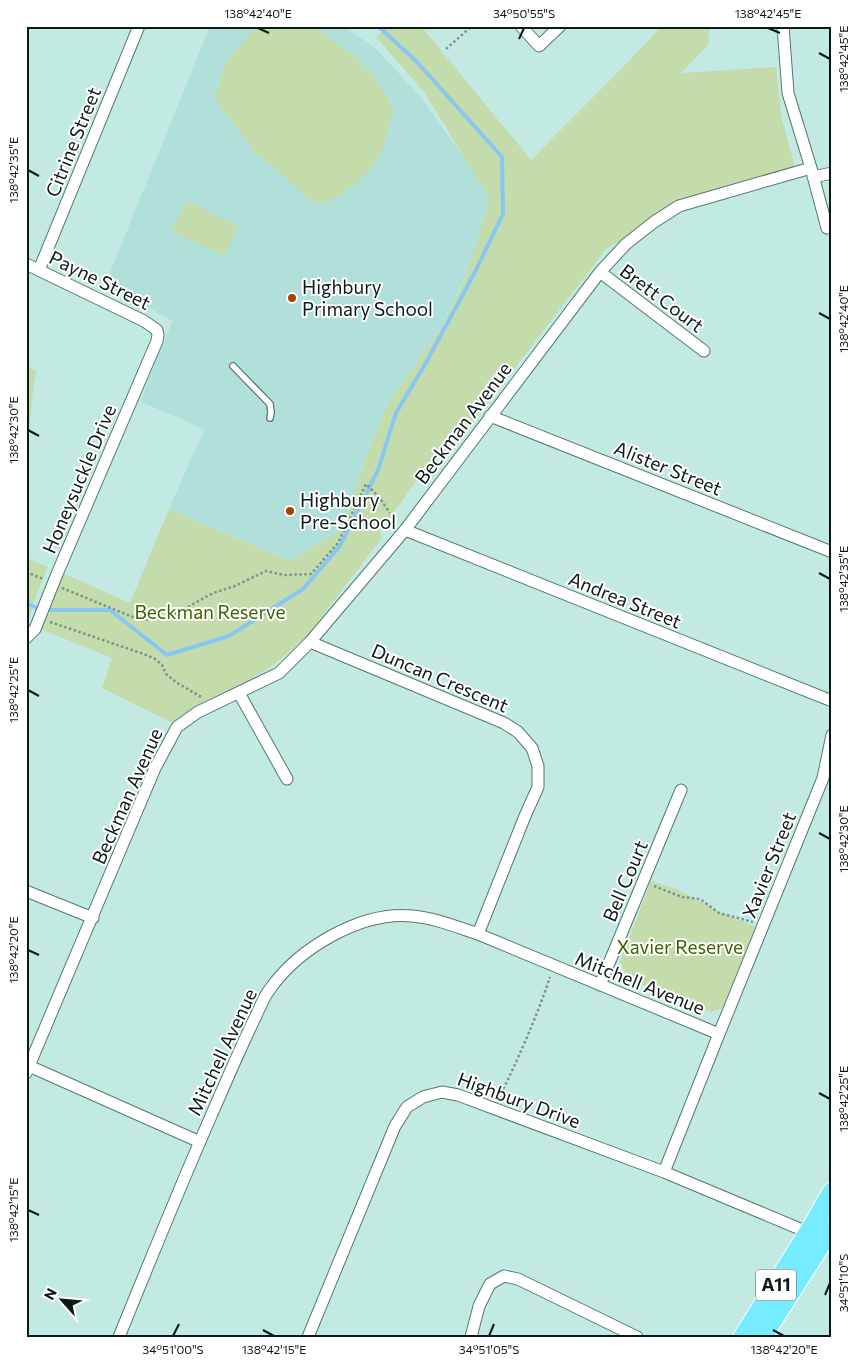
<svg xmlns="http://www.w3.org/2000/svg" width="858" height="1363" font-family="Commissioner,sans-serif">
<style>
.built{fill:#b0e0d9}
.green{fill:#c4dbab}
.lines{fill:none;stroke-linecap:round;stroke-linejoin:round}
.stream{stroke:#89c7f3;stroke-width:4}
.lane-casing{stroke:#547872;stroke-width:8}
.street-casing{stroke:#547872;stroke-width:13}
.primary-casing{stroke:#fff;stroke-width:21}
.path{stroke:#799591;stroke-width:2.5;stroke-dasharray:2.5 2.5;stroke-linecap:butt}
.lane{stroke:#fff;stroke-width:5.5}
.street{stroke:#fff;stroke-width:11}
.primary{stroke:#75ecff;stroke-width:19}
.ticks{fill:none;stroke:#0b1917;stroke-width:2}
.poi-dot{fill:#a54202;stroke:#fff;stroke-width:2}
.labels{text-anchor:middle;stroke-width:4;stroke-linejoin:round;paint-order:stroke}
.shield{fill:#fff;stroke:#545e5d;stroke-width:1}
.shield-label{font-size:18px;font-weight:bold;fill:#0b1917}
.street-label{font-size:19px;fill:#0b1917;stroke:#fff}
.poi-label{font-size:19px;fill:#0b1917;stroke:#fff;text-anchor:start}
.park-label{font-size:19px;fill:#406100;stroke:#fff}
.neatline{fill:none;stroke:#0b1917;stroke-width:2}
.ticks-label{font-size:12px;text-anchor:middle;fill:#0b1917}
</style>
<rect width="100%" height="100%" fill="#c3e9e3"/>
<path class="built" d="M210,26H341L349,30L374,47L420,96L498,205L443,325L388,403L361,471L344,529L290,561L169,509L204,430L184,420L141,402L155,361L173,321L105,285Z"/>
<path class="green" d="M258,26H312L350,53L373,76L385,92L393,111L384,144L378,158L358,183L329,202L311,201L277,170L257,155L233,122L222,111L215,97L227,60Z
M387,26H421L531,160L630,60L662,26H710L708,45L681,73L776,67L782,120L795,167L679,206L606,249L469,428L458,424L380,531L381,539L307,636L275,664L243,683L207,700L179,717L173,723L102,688L112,658L38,628L60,572L130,603L169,509L289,561L344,529L361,471L388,403L443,325L465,279L490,200L425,93L376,37Z
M187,201L239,227L224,256L172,231Z
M26,366L37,371L34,381L28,441L26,443Z
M26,558L48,567L37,593L28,622L26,621Z
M651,881L677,889L719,912L757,927L722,1008L711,1012L628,979L620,961Z"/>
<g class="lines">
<path class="stream" d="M26,603L42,610H110L167,655L229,636L303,589L340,546L378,470L396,413L423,368L474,274L503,214L502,157L417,62L378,26"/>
<defs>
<path id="lane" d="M233,366L270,404L271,412L270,418"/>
<path id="street" d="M521,26L539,46L560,26
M783,26L788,93L811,168L827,228
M813,177L832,173
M26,264L144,321L157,330L158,335L157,341L57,574L35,629L26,638
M39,270L139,26
M600,272L704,351
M490,416L832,552
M405,530L832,701
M310,642L504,723L518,732L532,748L538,766V787L525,816L478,934
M239,693L287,779
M26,891L93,918
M600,985L681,790
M29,1066L200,1142
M26,1073L155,768L177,727L198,712L279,673L310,642L405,530L600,272L626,244L654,222L679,206L811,168
M664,1172L719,1034L823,778L832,735
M119,1337C149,1263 179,1189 211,1116C225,1084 239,1051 254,1020C259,1010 263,998 270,989C299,948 361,911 412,916C435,918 457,927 478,934L719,1034
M308,1337L395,1126L407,1107L423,1097L442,1092L458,1095L664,1172L812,1234
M471,1337L479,1306L490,1284L504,1276L518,1279L637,1337"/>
<path id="primary" d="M743,1337L815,1222L832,1192
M762,1337L832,1227"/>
</defs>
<use href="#lane" class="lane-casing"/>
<use href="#street" class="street-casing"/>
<use href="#primary" class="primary-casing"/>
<path class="path" d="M446,49L472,26
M26,572L43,579
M62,588L140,620L170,617L213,593L235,586L266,571L284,575L311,574L338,543L366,484L379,497L390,513
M50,622L144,654L155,659L162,665L166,674L177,683L203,698
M654,886L682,897L700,899L719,913L753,922
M499,1098C518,1059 536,1019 550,977"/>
<use href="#lane" class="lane"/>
<use href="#street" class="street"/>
<use href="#primary" class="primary"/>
</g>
<path class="ticks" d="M258,28L269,33M768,28L780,33M519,39L524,28M819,53L830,59M28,170L39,176M819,313L830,319M28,430L39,436M819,573L830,579M28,690L39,696M819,833L830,839M28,950L39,955M819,1093L830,1099M28,1210L39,1215M825,1295L830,1283M263,1330L274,1336M773,1330L784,1336M173,1336L179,1324M489,1336L494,1324"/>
<g class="poi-dot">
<circle cx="292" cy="298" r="5"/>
<circle cx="290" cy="511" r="5"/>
</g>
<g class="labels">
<rect class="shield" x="756" y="1269.5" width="40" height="31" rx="4"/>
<g class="shield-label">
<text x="776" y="1291">A11</text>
</g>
<g class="street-label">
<text transform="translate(73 142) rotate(-68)" y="7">Citrine Street</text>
<text transform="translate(100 280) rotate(26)" y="7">Payne Street</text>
<text transform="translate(662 298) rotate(37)" y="7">Brett Court</text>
<text transform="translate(463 423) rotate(-53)" y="7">Beckman Avenue</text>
<text transform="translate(668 468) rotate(22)" y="7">Alister Street</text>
<text transform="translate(79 479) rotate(-67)" y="7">Honeysuckle Drive</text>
<text transform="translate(625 600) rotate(22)" y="7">Andrea Street</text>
<text transform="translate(440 678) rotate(23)" y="7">Duncan Crescent</text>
<text transform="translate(127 796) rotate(-66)" y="7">Beckman Avenue</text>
<text transform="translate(769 865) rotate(-68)" y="7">Xavier Street</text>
<text transform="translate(625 881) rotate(-67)" y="7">Bell Court</text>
<text transform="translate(640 983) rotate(22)" y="7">Mitchell Avenue</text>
<text transform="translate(222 1052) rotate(-65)" y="7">Mitchell Avenue</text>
<text transform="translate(519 1100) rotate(20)" y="7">Highbury Drive</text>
</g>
<g class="poi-label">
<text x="302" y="294">Highbury<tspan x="302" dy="22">Primary School</tspan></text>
<text x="300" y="507">Highbury<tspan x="300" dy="22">Pre-School</tspan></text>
</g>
<g class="park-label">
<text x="210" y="619">Beckman Reserve</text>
<text x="680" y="954">Xavier Reserve</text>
</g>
</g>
<rect width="858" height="1363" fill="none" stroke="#ffffff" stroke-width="55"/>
<g transform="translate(62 1300) rotate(297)" stroke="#ffffff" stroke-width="4" paint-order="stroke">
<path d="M0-4L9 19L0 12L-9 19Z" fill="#0b1917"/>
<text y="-8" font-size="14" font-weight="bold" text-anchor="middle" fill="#0b1917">N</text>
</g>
<rect x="28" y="28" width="802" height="1308" class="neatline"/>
<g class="ticks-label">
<text x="258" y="18">138°42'40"E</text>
<text x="524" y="18">34°50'55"S</text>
<text x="768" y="18">138°42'45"E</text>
<text transform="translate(844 59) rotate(-90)" y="4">138°42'45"E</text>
<text transform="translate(14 170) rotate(-90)" y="4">138°42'35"E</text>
<text transform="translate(844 319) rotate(-90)" y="4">138°42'40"E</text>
<text transform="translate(14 430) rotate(-90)" y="4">138°42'30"E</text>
<text transform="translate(844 579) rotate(-90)" y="4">138°42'35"E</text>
<text transform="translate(14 690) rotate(-90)" y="4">138°42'25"E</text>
<text transform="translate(844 839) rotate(-90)" y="4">138°42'30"E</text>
<text transform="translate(14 950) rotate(-90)" y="4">138°42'20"E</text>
<text transform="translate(844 1099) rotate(-90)" y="4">138°42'25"E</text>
<text transform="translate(14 1210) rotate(-90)" y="4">138°42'15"E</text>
<text transform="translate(844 1283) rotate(-90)" y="4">34°51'10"S</text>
<text x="173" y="1354">34°51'00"S</text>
<text x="274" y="1354">138°42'15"E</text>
<text x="489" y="1354">34°51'05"S</text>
<text x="784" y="1354">138°42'20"E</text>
</g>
</svg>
